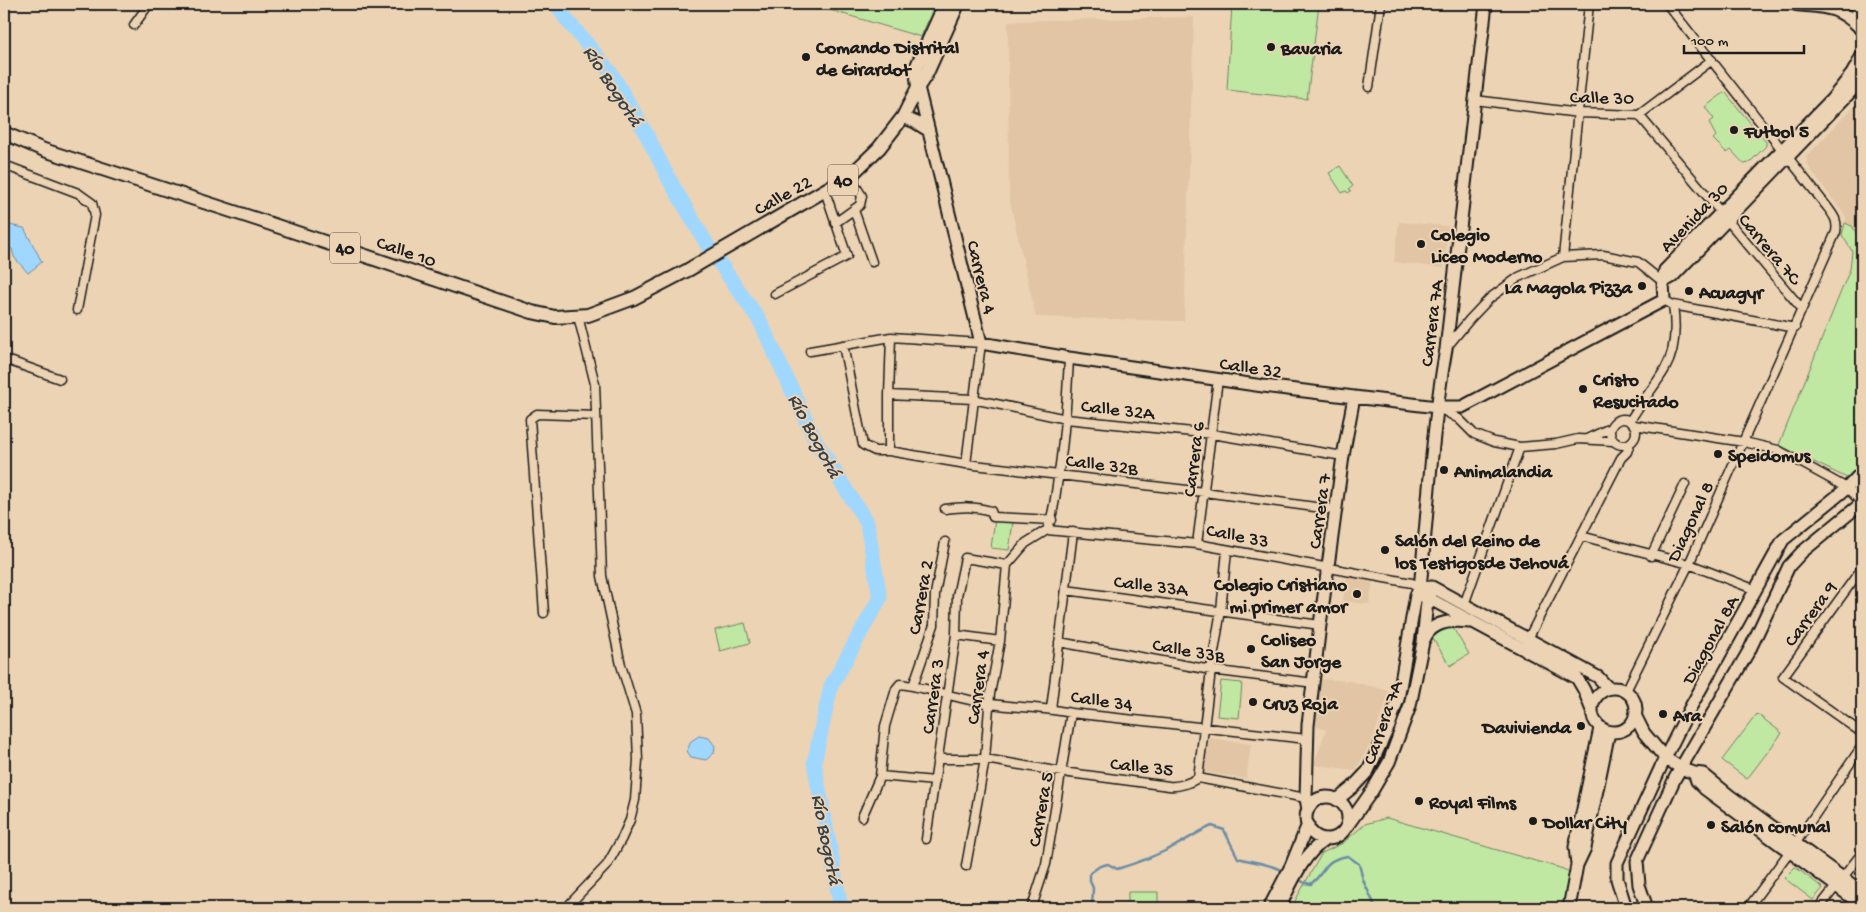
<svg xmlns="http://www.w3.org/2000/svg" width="1866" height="912" font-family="'Gochi Hand',sans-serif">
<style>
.built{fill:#e1c5a4}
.green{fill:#c0e8a3;stroke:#6e8260}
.water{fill:#a0d7ff;stroke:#6b8ca4}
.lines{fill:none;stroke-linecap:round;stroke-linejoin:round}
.stream{stroke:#6b8ca4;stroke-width:2.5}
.river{stroke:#a0d7ff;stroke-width:15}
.street-casing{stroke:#1c1c1c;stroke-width:11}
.secondary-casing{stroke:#1c1c1c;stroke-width:15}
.primary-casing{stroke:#1c1c1c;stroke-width:16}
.street{stroke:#ecd3b4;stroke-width:8}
.secondary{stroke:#ecd3b4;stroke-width:11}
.primary{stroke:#ecd3b4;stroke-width:12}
.poi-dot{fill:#1c1c1c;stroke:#ecd3b4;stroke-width:2}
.labels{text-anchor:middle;stroke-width:4;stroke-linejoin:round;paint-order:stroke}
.shield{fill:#ecd3b4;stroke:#5a534a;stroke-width:1}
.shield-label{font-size:18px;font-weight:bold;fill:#1c1c1c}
.poi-label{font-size:19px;font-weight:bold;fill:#1c1c1c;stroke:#ecd3b4;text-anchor:start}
.street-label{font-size:19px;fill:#1c1c1c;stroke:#ecd3b4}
.water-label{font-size:20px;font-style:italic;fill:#364149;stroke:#ecd3b4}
</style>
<rect width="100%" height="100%" fill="#ecd3b4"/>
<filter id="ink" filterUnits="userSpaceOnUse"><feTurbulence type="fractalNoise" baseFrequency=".02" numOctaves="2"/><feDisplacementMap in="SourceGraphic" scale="10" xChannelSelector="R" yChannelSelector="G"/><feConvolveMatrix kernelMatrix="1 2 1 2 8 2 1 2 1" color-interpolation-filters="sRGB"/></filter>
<g filter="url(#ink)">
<path class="built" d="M1194,17L1184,321L1036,317L1009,197L1008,21Z
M1862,98V242L1852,226L1845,223L1846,217L1808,166L1806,157Z
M1399,222L1448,226L1444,268L1394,262Z
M1347,577L1373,580L1369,604L1343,601Z
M1321,679L1349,681L1390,691L1374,736L1356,770L1314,765L1326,730L1313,725Z
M1209,738L1251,744L1246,779L1203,772Z"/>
<path class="green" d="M810,4H935L921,37Z
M1232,4H1319L1307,99L1227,90Z
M1725,92L1766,142V146L1749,163L1744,164L1731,150L1727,153L1713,139L1716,136L1709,123L1714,119L1705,107Z
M1340,166L1353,186L1349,189L1351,191L1348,193L1346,191L1342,193L1329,173Z
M1845,223L1852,226L1862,242V465L1847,478L1779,445L1850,269L1852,251L1842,235Z
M995,519L1013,522L1009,550L991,548Z
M745,623L750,643L720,651L715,630Z
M1451,625L1469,654L1450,666L1432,637Z
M1221,681L1242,683L1239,718L1217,716Z
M1757,714L1782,733L1747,779L1722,760Z
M1387,818L1563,869L1578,876L1572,908H1291L1322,853L1343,843L1365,824Z
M1795,867L1823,888L1813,900L1784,878Z
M1128,892H1158V908H1128Z"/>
<path class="water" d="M4,224L24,228L42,262L28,273L14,257L12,249L4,247Z
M699,736L709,738L715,746L714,753L706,760L691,757L687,751L691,741Z"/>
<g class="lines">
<path class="stream" d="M1296,878L1305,883L1311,884C1328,870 1322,860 1348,856L1359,864L1363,880L1376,908
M1092,908L1093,888L1090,881V873L1100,866L1108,864L1117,869C1137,863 1156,856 1175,846C1188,839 1199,831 1212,826L1224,830L1238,858C1256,863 1269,863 1285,872"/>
<path class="river" d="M557,4L566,19L611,73L643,128L669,179L709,248L760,321L816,442L867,523L880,598L831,686L814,763L841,908"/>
<defs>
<path id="street" d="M134,25L149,4
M1369,87L1381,4
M1475,100L1579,113L1639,115L1712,60
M1639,115L1802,309
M4,165L78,193L92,203L95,215L77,310
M854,210L872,262
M835,223L860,205L862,196L855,185
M1563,257L1589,4
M775,294L847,256L825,191
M1664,300L1673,305L1795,328
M843,345L863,445L875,451H889L966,464L1204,492L1337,510
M1446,348L1470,319L1490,298L1519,277L1563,257L1603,255L1638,262L1663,282
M810,351L891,337L981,343L966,464
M4,359L60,379
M889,395L973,399L1066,419L1212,434L1343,456
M1439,408L1459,419L1474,434L1494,442L1520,447L1556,444L1578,439L1613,441
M1610 432a13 13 0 1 1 26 0a13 13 0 1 1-26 0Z
M1630,421C1640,403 1654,388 1665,369C1676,350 1676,326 1673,305
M1634,425L1744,442L1778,450L1847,488L1862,503
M1587,439L1610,428
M889,451V395L891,337
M945,509C961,507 975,506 991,511L993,517L1052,520
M1047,530L1197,544L1412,583L1420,588
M1047,530C1053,516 1055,501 1057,485C1064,443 1067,401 1069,358
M1581,536L1689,564L1756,590
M1197,544L1218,379
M1651,556L1685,484
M1862,568L1783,677L1862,733
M1066,590L1320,625
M1464,605L1520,447
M544,613L530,419L537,414L596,416
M956,635L1000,641
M1528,639L1621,458L1627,452L1630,443
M1059,642L1211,670L1314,683
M913,686L934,625L935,594L945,542
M1626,691L1689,564L1836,232C1838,221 1834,216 1828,208L1667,4
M1051,709L1073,532
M938,759H985L1062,772L1169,786C1180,787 1188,784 1198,778L1306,798
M880,776L935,781
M1198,778L1211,670L1221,610L1227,551
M862,817L880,776L885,726L896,689L900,684C931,688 960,700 991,704C1018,708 1044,707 1071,713L1307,739
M926,839L956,635L957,596L965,558L1007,565
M966,866L985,759L990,694L1000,641L1007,565L1026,543L1047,530
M566,908L607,865L622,838L630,820L635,800L638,760L636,714L621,665L602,576L595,384L578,316
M1030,908L1032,907L1046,864L1071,713
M1748,908L1795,844L1862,746
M1819,908L1862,853"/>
<path id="secondary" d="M918,87L981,343L1069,358L1263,386L1437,407H1462L1664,300L1663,282L1665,270L1832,99L1852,74L1862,56
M903,117L915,122L928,130
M1663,282L1672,277L1862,80
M1420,588L1432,587L1598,677L1608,688
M1423,591L1432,600L1577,678L1584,690L1591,708
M1424,640C1431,621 1452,620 1469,622
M1592 710a22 22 0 1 1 44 0a22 22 0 1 1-44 0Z
M1635,715L1644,733L1665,758L1681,768L1694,773L1703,774L1730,796L1862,892
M1694,773L1697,781L1705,789L1862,905
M1306 818a21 21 0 1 1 42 0a21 21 0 1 1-42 0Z
M1337,800L1353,787L1368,771L1389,726L1398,699L1416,595L1420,588
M1308,810L1306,798L1308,725L1320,625L1343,456L1354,397
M1345,829L1372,791L1389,762L1410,706L1423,642L1427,601L1420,588C1428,508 1432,428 1446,349L1486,4
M1577,864L1575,847L1600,728
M1269,908L1291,866L1308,824
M1279,908C1291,884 1302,855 1326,839
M1569,908L1577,865L1585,848L1609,732
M1626,908L1617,879V863L1665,758L1689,710L1783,540L1847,488L1862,472
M1647,908L1639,885L1637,861L1675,778L1750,649L1789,566L1802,552L1862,503"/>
<path id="primary" d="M1796,4C1826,7 1837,5 1860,27
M1857,4L1860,28
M1860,83L1862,82
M918,87L916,68L945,4
M4,133L44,150L259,220L532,312L555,317L588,315L634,298L688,270L851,175L879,148L903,117L918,87L927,73L958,4"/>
</defs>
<use href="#street" class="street-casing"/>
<use href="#secondary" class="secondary-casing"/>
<use href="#primary" class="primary-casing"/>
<use href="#street" class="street"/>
<use href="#secondary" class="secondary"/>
<use href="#primary" class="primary"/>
</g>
</g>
<g class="poi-dot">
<circle cx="1271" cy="47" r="5"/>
<circle cx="806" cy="57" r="5"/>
<circle cx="1734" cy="130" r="5"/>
<circle cx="1421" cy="244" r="5"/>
<circle cx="1642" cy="286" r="5"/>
<circle cx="1689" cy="291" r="5"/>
<circle cx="1583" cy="389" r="5"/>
<circle cx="1718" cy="454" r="5"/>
<circle cx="1444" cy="470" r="5"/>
<circle cx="1385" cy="550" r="5"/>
<circle cx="1357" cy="594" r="5"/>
<circle cx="1251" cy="649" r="5"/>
<circle cx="1253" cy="702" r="5"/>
<circle cx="1663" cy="714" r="5"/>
<circle cx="1581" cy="726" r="5"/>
<circle cx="1419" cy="801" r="5"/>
<circle cx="1533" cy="821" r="5"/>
<circle cx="1711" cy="825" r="5"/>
</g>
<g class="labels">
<g class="shield">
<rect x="828" y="164.5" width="30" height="31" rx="4"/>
<rect x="330" y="232.5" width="30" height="31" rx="4"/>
</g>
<g class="shield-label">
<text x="843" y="186">40</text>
<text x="345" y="254">40</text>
</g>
<g class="poi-label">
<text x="816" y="53">Comando Distrital<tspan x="816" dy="22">de Girardot</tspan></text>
<text x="1281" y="54">Bavaria</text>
<text x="1744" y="137">Futbol 5</text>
<text x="1431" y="240">Colegio<tspan x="1431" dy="22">Liceo Moderno</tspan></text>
<text x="1632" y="293" text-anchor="end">La Magola Pizza</text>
<text x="1699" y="298">Acuagyr</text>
<text x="1593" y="385">Cristo<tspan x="1593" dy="22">Resucitado</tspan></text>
<text x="1728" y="461">Speidomus</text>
<text x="1454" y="477">Animalandia</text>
<text x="1395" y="546">Salón del Reino de<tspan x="1395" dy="22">los Testigosde Jehová</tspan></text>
<text x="1347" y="590" text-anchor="end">Colegio Cristiano<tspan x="1347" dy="22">mi primer amor</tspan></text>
<text x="1261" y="645">Coliseo<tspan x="1261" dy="22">San Jorge</tspan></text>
<text x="1263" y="709">Cruz Roja</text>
<text x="1673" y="721">Ara</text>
<text x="1571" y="733" text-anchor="end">Davivienda</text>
<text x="1429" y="808">Royal Films</text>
<text x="1543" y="828">Dollar City</text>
<text x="1721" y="832">Salón comunal</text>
</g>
<g class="street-label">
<text transform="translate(1602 96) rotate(1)" y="7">Calle 30</text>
<text transform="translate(782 194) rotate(-29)" y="7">Calle 22</text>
<text transform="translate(1693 216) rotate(-46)" y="7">Avenida 30</text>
<text transform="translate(1771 248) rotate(50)" y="7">Carrera 7C</text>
<text transform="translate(407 250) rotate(19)" y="7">Calle 10</text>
<text transform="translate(983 277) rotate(76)" y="7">Carrera 4</text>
<text transform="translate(1430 323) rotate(-83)" y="7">Carrera 7A</text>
<text transform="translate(1251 366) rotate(8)" y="7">Calle 32</text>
<text transform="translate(1118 408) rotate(6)" y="7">Calle 32A</text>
<text transform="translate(1192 459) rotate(-83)" y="7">Carrera 6</text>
<text transform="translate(1102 463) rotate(7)" y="7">Calle 32B</text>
<text transform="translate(1318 511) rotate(-82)" y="7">Carrera 7</text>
<text transform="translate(1689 521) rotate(-65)" y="7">Diagonal 8</text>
<text transform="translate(1238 534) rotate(11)" y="7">Calle 33</text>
<text transform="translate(1151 584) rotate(7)" y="7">Calle 33A</text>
<text transform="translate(919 597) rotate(-80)" y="7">Carrera 2</text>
<text transform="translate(1809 613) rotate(-54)" y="7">Carrera 9</text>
<text transform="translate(1709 639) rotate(-61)" y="7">Diagonal 8A</text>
<text transform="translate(1189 649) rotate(10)" y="7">Calle 33B</text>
<text transform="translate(976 687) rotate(-82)" y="7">Carrera 4</text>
<text transform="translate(931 696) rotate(-82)" y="7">Carrera 3</text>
<text transform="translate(1102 699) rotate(8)" y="7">Calle 34</text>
<text transform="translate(1381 722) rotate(-71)" y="7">Carrera 7A</text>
<text transform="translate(1142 765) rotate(6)" y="7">Calle 35</text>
<text transform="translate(1039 809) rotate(-80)" y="7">Carrera 5</text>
</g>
<g class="water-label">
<text transform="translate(614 85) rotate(57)" y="7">Río Bogotá</text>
<text transform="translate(816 435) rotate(62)" y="7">Río Bogotá</text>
<text transform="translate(828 839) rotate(79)" y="7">Río Bogotá</text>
</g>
</g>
<rect width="1866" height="912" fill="none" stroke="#ecd3b4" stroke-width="20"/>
<rect x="10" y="10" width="1846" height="892" fill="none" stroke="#1c1c1c" stroke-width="2" filter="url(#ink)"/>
<path d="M1684 45v8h120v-8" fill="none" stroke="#1c1c1c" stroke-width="2.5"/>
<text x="1691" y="45" font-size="15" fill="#1c1c1c" stroke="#ecd3b4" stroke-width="4" paint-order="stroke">100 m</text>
</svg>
